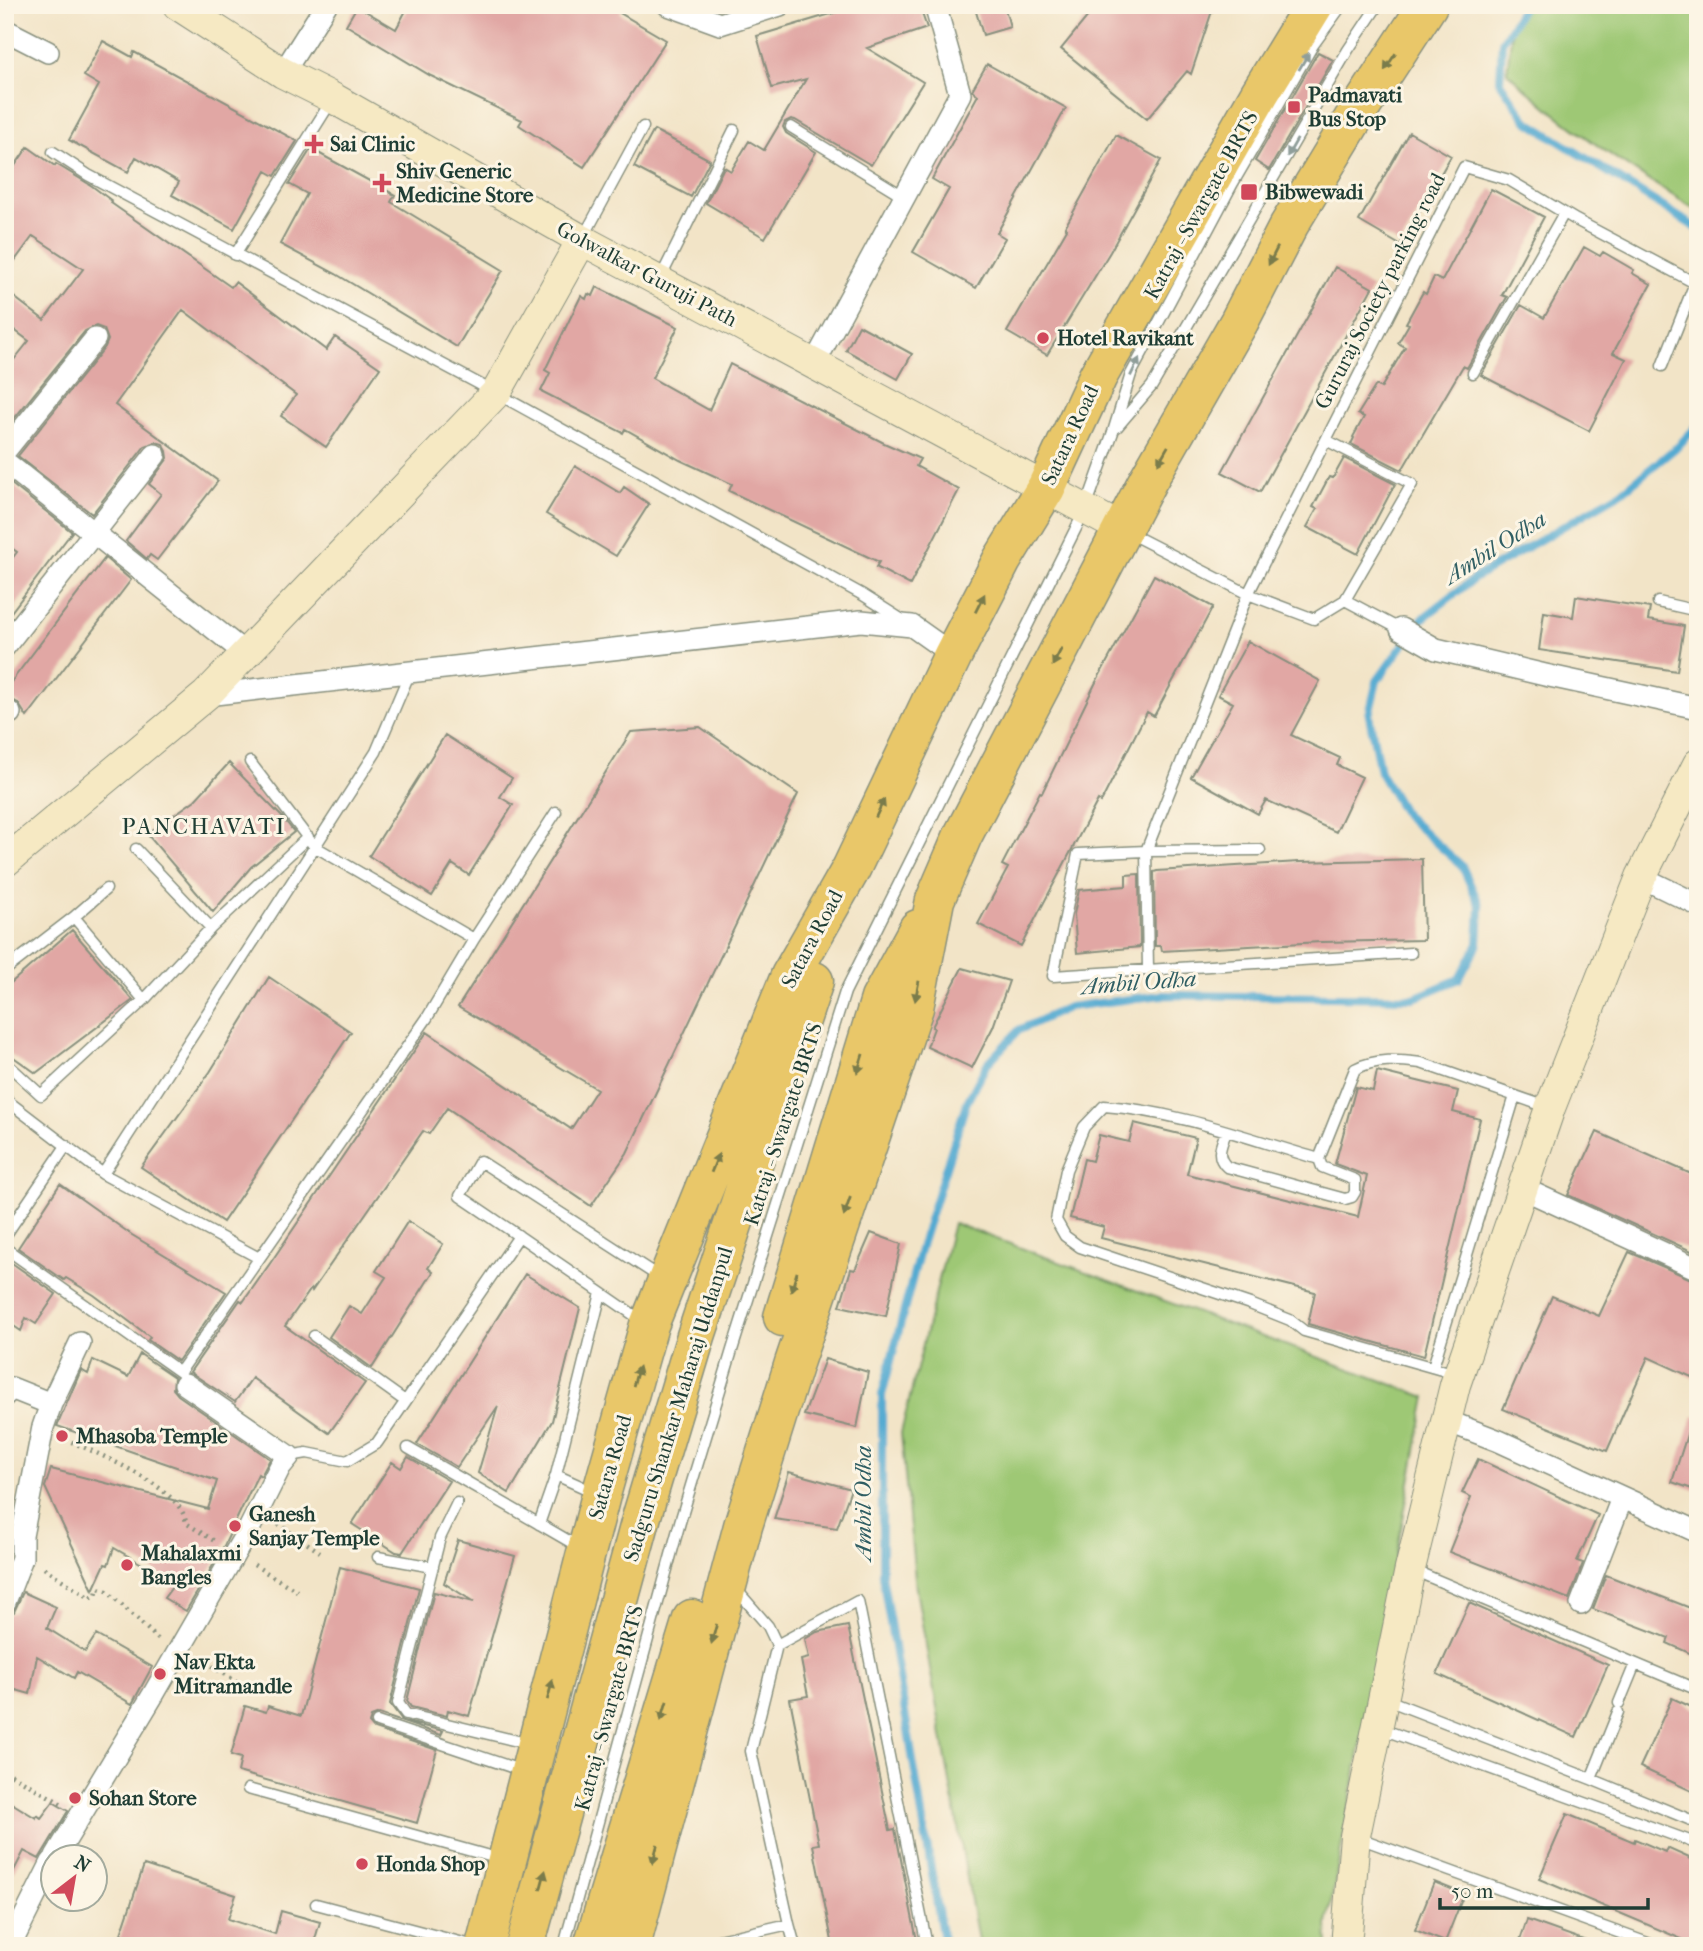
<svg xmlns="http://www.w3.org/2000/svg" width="1703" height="1951" font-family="'IM FELL French Canon',serif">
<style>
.green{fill:#9ec875;stroke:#5e8254;stroke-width:2}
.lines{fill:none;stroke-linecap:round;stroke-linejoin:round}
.stream{stroke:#55aad1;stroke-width:8}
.building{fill:#e1a7a4}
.lane-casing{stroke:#88907e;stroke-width:13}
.street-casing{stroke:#88907e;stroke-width:24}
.secondary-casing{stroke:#88907e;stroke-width:32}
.highway-casing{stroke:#88907e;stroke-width:41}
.path{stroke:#88907e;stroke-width:4.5;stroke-dasharray:2 5;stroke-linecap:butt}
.lane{stroke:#fff;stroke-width:10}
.street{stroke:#fff;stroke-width:21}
.secondary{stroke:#f6e9c3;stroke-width:30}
.highway{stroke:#e9c769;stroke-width:38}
.oneway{fill:#8f9e9a}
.oneway2{fill:#7a7b4c}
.poi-dot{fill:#d1495b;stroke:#fcf5e5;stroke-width:2.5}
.labels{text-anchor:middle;stroke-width:6;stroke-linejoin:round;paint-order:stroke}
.poi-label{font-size:21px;font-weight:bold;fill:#1f3d34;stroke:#fcf5e5;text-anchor:start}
.street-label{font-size:21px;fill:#1f3d34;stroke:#fcf5e5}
.water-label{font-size:23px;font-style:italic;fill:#2f5e63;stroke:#fcf5e5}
.neighbourhood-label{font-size:23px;letter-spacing:2px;fill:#1f3d34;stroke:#fcf5e5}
</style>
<rect width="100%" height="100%" fill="#fcf5e5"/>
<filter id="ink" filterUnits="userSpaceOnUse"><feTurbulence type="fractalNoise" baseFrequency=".0143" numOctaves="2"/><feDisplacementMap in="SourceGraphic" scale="14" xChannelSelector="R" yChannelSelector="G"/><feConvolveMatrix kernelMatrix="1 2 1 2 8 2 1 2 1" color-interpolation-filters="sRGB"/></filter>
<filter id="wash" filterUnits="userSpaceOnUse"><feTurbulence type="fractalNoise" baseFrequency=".00686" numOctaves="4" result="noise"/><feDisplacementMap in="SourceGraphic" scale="28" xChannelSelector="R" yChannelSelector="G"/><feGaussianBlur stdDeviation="1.57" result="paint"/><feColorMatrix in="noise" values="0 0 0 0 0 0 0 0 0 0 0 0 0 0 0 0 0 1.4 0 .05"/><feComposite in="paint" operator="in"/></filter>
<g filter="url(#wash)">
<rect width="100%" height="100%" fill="#f2e4c7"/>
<path class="green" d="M1528,5H1698V211C1631,170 1564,126 1507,72L1513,20Z
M953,1223L1426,1397L1327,1924L1328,1946H979L916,1589L901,1433Z"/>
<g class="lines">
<path class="stream" d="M1524,5L1502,42L1500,82L1527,121L1698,229
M944,1946L882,1575V1395L922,1242L966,1104L987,1064L1019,1030L1069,1007L1161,995L1414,998L1459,979L1478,944L1480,906L1462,866L1405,815L1380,772L1369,715L1377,681L1422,619L1475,578L1622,492L1678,446L1698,425"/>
</g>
<g id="blocks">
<path class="building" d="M409,5H624L620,13L666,40L584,167L519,125L522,120L431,76L346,25L357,6L396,29Z
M842,5H919L927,28L867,48L923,82L871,165L795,120L791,119L785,122L783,127L786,133L816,152L765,238L706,203L724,167L731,171L749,141L764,150L806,79L772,88L757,36L844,10Z
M974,5H1004L1010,27L983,35Z
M1097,5H1214L1191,74L1187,71L1147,119L1061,49Z
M103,41L132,57L134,52L297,141L275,176L266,171L234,229L172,195L179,182L136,157L128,172L69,140L99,85L84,76Z
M1318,52L1333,60L1269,170L1255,161Z
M987,64L1066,108L997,233L1005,238L976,288L913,252L949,189L932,179L978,95L972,90Z
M654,130L710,160L691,197L634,167Z
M1409,132L1451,156L1400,245L1359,221Z
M1116,135L1161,160L1110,252L1047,355L1007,332L1067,229L1065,227Z
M28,147L55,166L56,164L92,186L112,201L111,203L231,287L235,282L326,350L335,337L380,368L326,447L281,416L296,395L183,310L115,405L218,481L157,560L150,555L147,559L126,541L161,494L149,484L168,458L167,451L163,444L156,442L145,446L92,514L18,456L105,347L108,340L104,329L96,326L85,331L5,430V371L29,341L5,323V290L44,320L83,269L33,236L5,274V180Z
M311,149L395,195L391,202L503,270L457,347L336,274L280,244L307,194L289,184Z
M1491,189L1544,217L1502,295L1507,297L1467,368L1463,366L1402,470L1351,444L1354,438L1353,437L1364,417L1358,414L1376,385L1381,388L1405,347L1398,343L1409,324L1406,323L1423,292L1426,294L1434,277L1442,281Z
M1584,247L1600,256L1603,252L1634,270L1632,273L1651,284L1613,353L1626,359L1589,431L1481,375L1521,305L1544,318Z
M1335,267L1372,288L1260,492L1222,472Z
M597,287L678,327L652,378L709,410L730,364L884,443L920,459L916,466L959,490L910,585L876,567L879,562L729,491L732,484L680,460L625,429L623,433L541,391L550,373L545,370L581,296L586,299L588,294L593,296Z
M859,325L912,354L898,379L846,350Z
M1344,458L1395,484L1358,554L1307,527L1317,509L1313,507L1329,477L1333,478Z
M575,466L620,493L624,487L649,504L616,556L546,514Z
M5,479L72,532L5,620V568L17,552L5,543Z
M105,558L131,580L27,717L18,703L5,696V690Z
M1154,575L1213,607L1154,716L1147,712L1101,802L1098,800L1021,946L978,924L1008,868L1002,865L1040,792L1042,793L1095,684Z
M1576,596L1650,608L1648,620L1684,626L1677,671L1539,650L1544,612L1573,617Z
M1248,641L1320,681L1291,735L1340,758L1337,765L1362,777L1336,832L1266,800L1258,814L1191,777L1233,703L1218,695Z
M700,727L798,794L627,1153L591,1206L447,1108L429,1134L423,1131L312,1291L311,1289L285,1326L365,1383L329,1433L252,1378L235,1402L190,1372L240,1300L243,1302L271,1262L427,1032L571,1129L597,1089L458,1007L631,732Z
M445,735L512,778L500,797L513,805L469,875L452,864L432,896L369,856Z
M229,763L283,818L294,832L251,867L213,912L147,834L195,800Z
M1422,859L1424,940L1321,942L1162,951L1161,946H1155L1154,872L1157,871L1299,862Z
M1139,874L1140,947L1077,953L1074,914L1079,890L1126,886V875Z
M72,930L133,1000L36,1073L5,1051V988Z
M962,968L1009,981L993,1027L972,1068L927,1047L934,1028L932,1027Z
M269,977L351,1032L223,1222L141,1167L210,1072Z
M1377,1071L1458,1091L1453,1112L1480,1119L1424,1356L1308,1324L1315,1292L1101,1238L1104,1227L1070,1218L1084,1159L1092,1161L1099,1135L1129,1142L1134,1123L1196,1138L1187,1174L1358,1217L1367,1176L1335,1164L1356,1087L1373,1091Z
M1597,1132L1698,1177V1254L1568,1195Z
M60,1184L132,1235L226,1292L178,1361L148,1340L150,1337L94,1295L66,1278L64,1280L18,1248Z
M408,1221L443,1244L428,1268L433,1272L372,1368L329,1337L349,1306L362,1314L386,1277L376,1271Z
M871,1233L901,1244L886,1316L840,1306L851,1269L855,1270Z
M1629,1252L1698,1282V1380L1648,1357L1607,1451L1503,1409L1552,1296L1599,1316Z
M9,1261L56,1294L36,1324L26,1318L21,1331L5,1320V1267Z
M525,1274L580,1308L552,1421L509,1493L478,1473L498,1406L457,1467L417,1444Z
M140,1354L174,1377L173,1389L178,1395L270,1459L261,1476L258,1474L222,1550L186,1611L164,1598L175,1583L114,1548L108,1565L105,1564L93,1590L45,1487L51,1469L208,1509L217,1481L57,1426L81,1370L88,1374L93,1360L128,1377Z
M825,1359L868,1372L857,1428L804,1415Z
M1693,1416L1698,1417V1491L1672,1482Z
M408,1457L449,1481L402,1553L396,1552L352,1524L392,1462L401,1468Z
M1478,1459L1598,1515L1577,1561L1583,1563L1569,1599L1449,1552L1471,1497L1462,1493Z
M789,1472L851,1489L837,1528L774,1519Z
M458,1540L515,1556L469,1716L448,1710L447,1716L411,1707L407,1701L434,1592L474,1602L444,1583Z
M340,1567L419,1588L390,1704L403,1721L443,1731L441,1735L379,1714L371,1717L369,1723L374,1729L437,1750L417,1823L238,1772L241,1758L231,1755L245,1706L266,1712L268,1706L301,1716Z
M1606,1575L1698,1611V1657L1667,1643L1669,1638L1593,1609Z
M23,1592L56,1607L47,1628L85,1652L96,1635L152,1667L132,1704L77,1672L74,1678L37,1656L30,1694L5,1687V1615L14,1612Z
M1469,1603L1608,1665L1576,1737L1437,1674Z
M848,1626L890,1830L895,1829L918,1946H833L813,1845L819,1844L790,1699L808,1696L801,1660L809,1658L805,1639L817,1632Z
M1672,1698L1698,1710V1794L1640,1767Z
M5,1799L36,1818L37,1815L41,1818L53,1802L68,1811L39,1859L24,1851L5,1888Z
M1567,1814L1634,1842L1635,1839L1665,1852L1667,1848L1698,1862V1946L1539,1879Z
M144,1865L236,1895L228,1919L275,1934L281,1911L320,1922L313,1946H117Z
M1434,1882L1464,1894L1445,1942L1415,1930Z
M1527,1920L1592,1943L1591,1946H1518Z"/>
</g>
</g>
<g filter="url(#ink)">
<use href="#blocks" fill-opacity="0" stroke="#88907e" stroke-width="2"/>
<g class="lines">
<defs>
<path id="lane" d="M791,127L905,197
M53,152L88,175L496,393L863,595L904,621
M583,238L643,127
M235,255L332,100
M660,279L734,130
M1473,373L1564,213
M1117,427L1152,386L1348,50L1378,5
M1326,440L1412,484L1345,600L1392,625
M1129,533L1248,594L1314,619L1345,600
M1658,602L1698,611
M250,762L314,846L474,939
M1260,850L1146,851L1248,594L1464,167L1509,180L1576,220L1695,283L1662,366
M74,917L106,889
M211,928L308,837
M1148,969L1146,851L1078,854L1053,976L1411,953
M5,970L74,917L144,1000L211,928L136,849
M5,1062L41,1095L144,1000
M5,1099L103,1174L376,752L410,672
M1226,1132C1221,1146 1215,1156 1227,1167L1345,1199L1352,1197L1355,1192V1180L1322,1167L1319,1159
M103,1174L259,1258
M5,1236L66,1146
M519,1236L460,1196L480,1161L661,1278
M5,1248L180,1372L427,1018L474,939L556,812
M314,1336L405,1401
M1433,1367L1515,1096
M1456,1374L1304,1331L1290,1320L1250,1304L1080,1247L1065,1236L1056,1220L1066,1170L1084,1127L1104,1106C1177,1111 1249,1139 1319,1159L1355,1069C1376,1058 1398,1060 1421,1063L1547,1107
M408,1448L581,1548
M289,1456L307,1453L347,1461L377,1443L519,1236L644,1322
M596,1493L556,1475L601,1293
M457,1503L440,1538L398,1703L406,1714L530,1744
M539,1524L556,1475
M378,1557L433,1567
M1413,1570L1698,1690
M735,1588L768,1626L777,1645L751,1751L789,1924
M777,1645L858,1601L927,1946
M1385,1699L1591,1779L1698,1823
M1619,1703L1635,1664
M377,1722L523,1771
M1379,1728L1698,1844
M1591,1779L1618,1712
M248,1789L500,1859
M1359,1838L1656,1946
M316,1904L475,1946
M564,1946L680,1522L733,1347L845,992L1085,510L1113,432L1131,374L1233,183L1313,45L1342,5
M692,1946L789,1924L795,1946"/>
<path id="street" d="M668,5L720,24L780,5
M5,30L48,52
M283,73L326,5
M814,364L960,94L935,5
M5,451L95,339
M5,462L246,654
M1401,629L1436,649L1545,675L1698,708
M5,646L155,455
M206,695L861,621L912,626L953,655
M5,709L10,713
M1641,877L1698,905
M1524,1189L1698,1269
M5,1395L11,1388L51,1404
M1447,1421L1499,1441L1698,1532
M5,1602L22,1558V1536L43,1427L51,1404L80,1343
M1581,1604L1622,1498
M56,1856L153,1695L250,1527L280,1467L289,1456L185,1384
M10,1946L52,1862"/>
<path id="secondary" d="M178,5L283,73L333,98L582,240L1124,530
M5,862L206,695L496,393L582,240
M1346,1946L1355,1836L1410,1569L1455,1385L1550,1108L1641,877L1698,764"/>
<path id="highway" d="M783,1317L880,999L918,929
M485,1946L601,1495L649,1325L790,976L851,869L953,655L1002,560L1046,488L1098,376L1260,93L1314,5
M525,1946L643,1512L696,1336L814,981
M593,1946L692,1619
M631,1946L743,1526L794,1363L914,1008L935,900L963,835L1148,480L1239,322L1289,225L1352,121L1428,5"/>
</defs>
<use href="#lane" class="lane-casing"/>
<use href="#street" class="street-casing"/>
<use href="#secondary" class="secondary-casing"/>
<use href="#highway" class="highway-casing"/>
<path class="path" d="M65,1439C96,1453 182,1487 186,1523L216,1542
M278,1524L320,1552
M254,1565L297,1591
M44,1568L90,1598L96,1595L98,1588L107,1591L158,1639
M200,1659L239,1683
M5,1771L62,1804
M5,1880L10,1886L7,1889L10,1892"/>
<use href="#lane" class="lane"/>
<use href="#street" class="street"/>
<use href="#secondary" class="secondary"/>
<use href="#highway" class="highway"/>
</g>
<defs><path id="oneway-solid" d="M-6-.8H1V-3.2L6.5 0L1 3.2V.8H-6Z" transform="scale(1.75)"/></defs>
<g class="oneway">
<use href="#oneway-solid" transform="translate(1304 61) rotate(-60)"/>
<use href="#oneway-solid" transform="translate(1292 148) rotate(120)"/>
<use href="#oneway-solid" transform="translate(1135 367) rotate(-64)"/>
</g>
<g class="oneway2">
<use href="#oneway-solid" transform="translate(1390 62) rotate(123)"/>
<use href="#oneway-solid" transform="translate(1273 256) rotate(117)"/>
<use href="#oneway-solid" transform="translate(1163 455) rotate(120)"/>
<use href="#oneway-solid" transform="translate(980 603) rotate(-63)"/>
<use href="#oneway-solid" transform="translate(1057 657) rotate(118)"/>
<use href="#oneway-solid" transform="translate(880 808) rotate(-65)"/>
<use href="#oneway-solid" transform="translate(917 991) rotate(101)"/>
<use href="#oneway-solid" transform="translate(860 1064) rotate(107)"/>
<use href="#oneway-solid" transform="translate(715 1163) rotate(-68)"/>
<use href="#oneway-solid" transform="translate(847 1207) rotate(109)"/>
<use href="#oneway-solid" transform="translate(794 1282) rotate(107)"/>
<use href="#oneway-solid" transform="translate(636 1376) rotate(-74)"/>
<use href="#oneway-solid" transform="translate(714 1634) rotate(105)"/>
<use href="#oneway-solid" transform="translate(550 1690) rotate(-75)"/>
<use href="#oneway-solid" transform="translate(664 1711) rotate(107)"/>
<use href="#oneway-solid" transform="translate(655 1854) rotate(105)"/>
<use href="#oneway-solid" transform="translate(543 1880) rotate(-75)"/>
</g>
</g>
<g class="poi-dot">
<rect x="1287" y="100" width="14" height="14" rx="3.5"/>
<path d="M310.5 133.5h7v7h7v7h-7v7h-7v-7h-7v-7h7z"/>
<path d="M378.5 172.5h7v7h7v7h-7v7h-7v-7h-7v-7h7z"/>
<rect x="1240" y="183" width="18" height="18" rx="3.5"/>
<circle cx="1043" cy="338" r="7"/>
<circle cx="62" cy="1436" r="7"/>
<circle cx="235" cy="1526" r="7"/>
<circle cx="127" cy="1565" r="7"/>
<circle cx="160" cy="1674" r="7"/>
<circle cx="75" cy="1798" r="7"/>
<circle cx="362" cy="1864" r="7"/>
</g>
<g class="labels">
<g class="poi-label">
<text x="1308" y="102">Padmavati<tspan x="1308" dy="24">Bus Stop</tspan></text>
<text x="330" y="151">Sai Clinic</text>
<text x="396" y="178">Shiv Generic<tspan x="396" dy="24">Medicine Store</tspan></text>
<text x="1265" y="199">Bibwewadi</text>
<text x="1057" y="345">Hotel Ravikant</text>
<text x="76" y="1443">Mhasoba Temple</text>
<text x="249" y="1521">Ganesh<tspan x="249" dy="24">Sanjay Temple</tspan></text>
<text x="141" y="1560">Mahalaxmi<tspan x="141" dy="24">Bangles</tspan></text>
<text x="174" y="1669">Nav Ekta<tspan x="174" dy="24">Mitramandle</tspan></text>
<text x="89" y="1805">Sohan Store</text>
<text x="376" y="1871">Honda Shop</text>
</g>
<g class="street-label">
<text transform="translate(1201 205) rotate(-61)" y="7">Katraj - Swargate BRTS</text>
<text transform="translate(647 274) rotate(28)" y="7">Golwalkar Guruji Path</text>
<text transform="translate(1380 291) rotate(-63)" y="7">Gururaj Society parking road</text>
<text transform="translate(1070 435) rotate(-65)" y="7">Satara Road</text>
<text transform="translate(812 939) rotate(-62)" y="7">Satara Road</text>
<text transform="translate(783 1124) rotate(-72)" y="7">Katraj - Swargate BRTS</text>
<text transform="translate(678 1404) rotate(-73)" y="7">Sadguru Shankar Maharaj Uddanpul</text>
<text transform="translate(610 1467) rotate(-74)" y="7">Satara Road</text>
<text transform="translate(609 1708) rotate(-75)" y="7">Katraj - Swargate BRTS</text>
</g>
<g class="water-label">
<text transform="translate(1495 547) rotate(-32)" y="8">Ambil Odha</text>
<text transform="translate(1139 982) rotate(-4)" y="8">Ambil Odha</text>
<text transform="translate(863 1503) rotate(-90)" y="8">Ambil Odha</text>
</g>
<g class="neighbourhood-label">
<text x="204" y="834">PANCHAVATI</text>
</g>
</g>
<rect width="1703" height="1951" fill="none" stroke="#fcf5e5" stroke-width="28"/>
<g transform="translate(74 1878) rotate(31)"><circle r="33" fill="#fcf5e5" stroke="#a4ab9e" stroke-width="2"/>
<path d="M0-5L12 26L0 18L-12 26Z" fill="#d1495b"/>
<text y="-10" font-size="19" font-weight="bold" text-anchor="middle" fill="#1f3d34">N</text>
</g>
<path d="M1440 1898v10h208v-10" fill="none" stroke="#1f3d34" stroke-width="3.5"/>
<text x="1451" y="1898" font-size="21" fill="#1f3d34" stroke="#fcf5e5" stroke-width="5" paint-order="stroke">50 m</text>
</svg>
